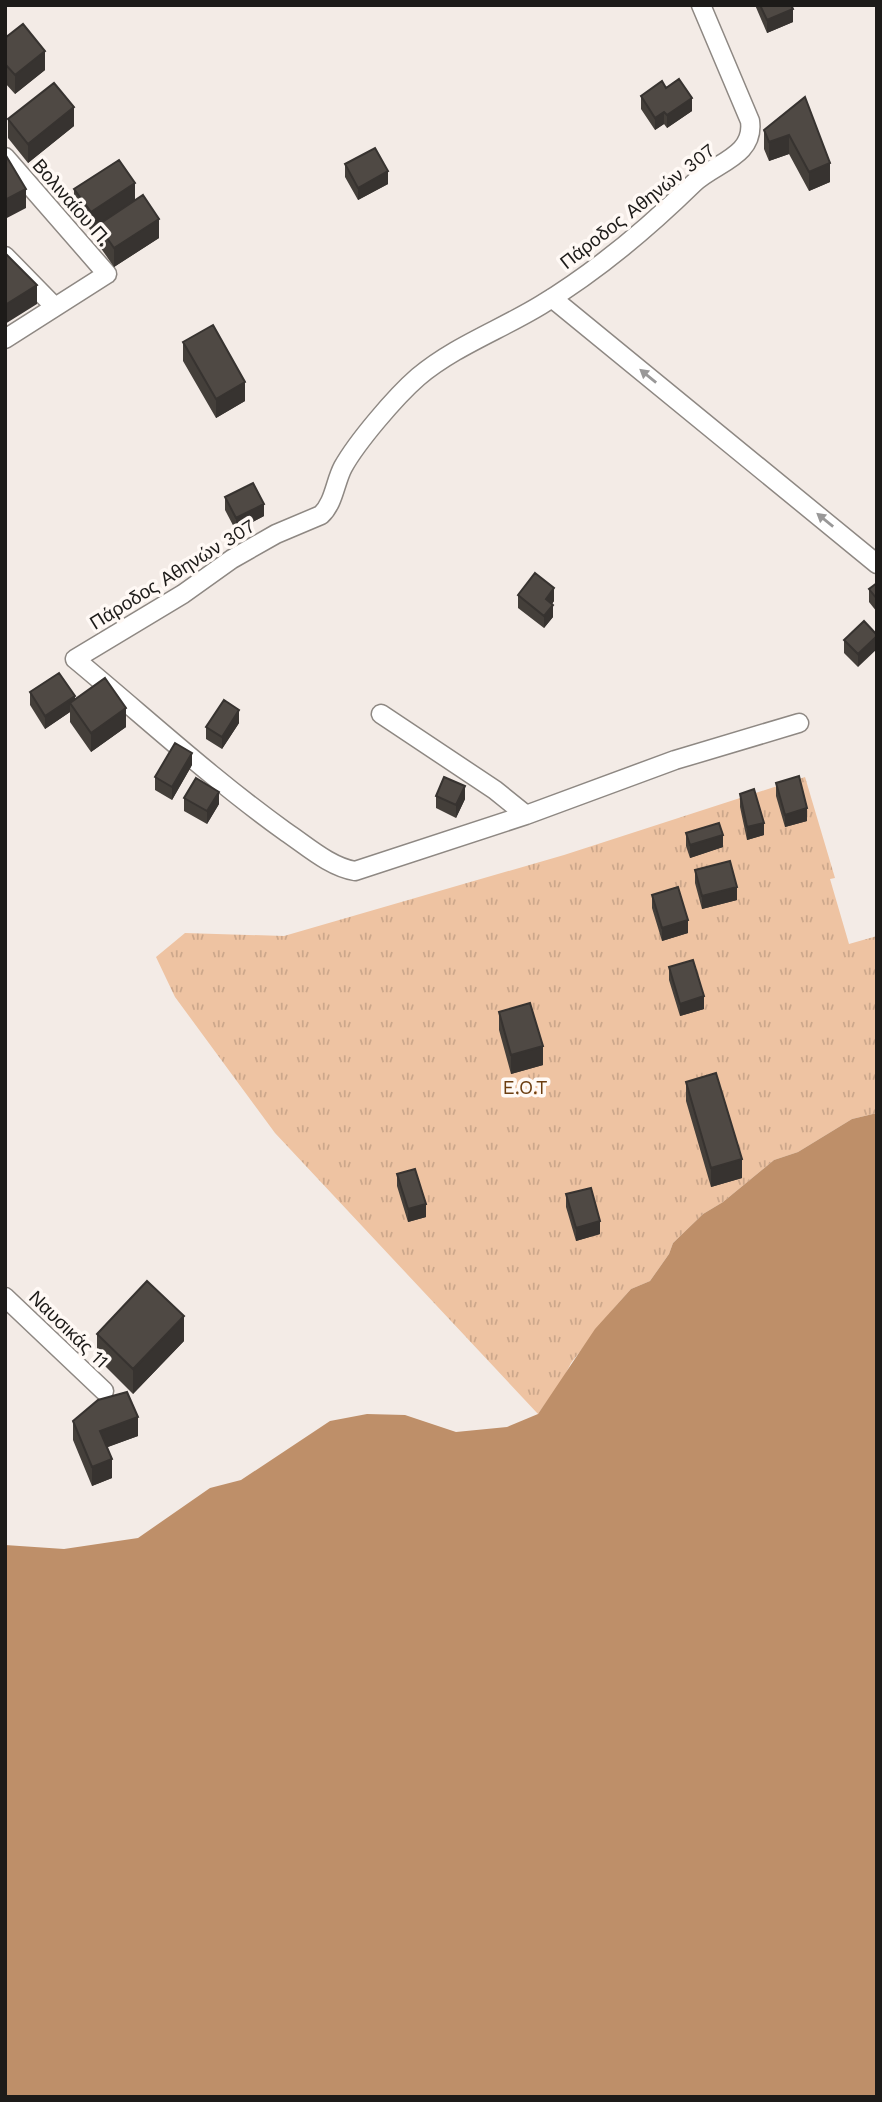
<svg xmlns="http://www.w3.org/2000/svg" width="882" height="2102" font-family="'Work Sans',sans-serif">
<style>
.grass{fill:url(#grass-tufts)}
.water{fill:#be8f69}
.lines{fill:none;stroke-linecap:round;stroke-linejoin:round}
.street-casing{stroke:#8e8883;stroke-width:21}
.street{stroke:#fff;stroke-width:18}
.wall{fill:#443f3a}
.shaded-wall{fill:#373330}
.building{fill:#4f4944;stroke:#373330;stroke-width:2}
.oneway{fill:#999898}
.labels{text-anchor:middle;stroke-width:7;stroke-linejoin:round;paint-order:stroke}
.street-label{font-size:19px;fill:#1d1b19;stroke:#fff9f5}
.park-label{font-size:19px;fill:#6c3e11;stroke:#fff9f5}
</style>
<defs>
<pattern id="grass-tufts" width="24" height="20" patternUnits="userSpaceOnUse" patternTransform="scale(1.75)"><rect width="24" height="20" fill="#eec3a2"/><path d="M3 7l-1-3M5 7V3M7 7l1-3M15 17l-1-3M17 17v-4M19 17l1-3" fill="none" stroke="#cca78b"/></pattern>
</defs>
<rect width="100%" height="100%" fill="#f3ebe6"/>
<path class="grass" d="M805,777L835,878L830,879L849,944L877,936V1113L852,1119L798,1152L774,1160L723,1202L703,1214L673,1243L669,1254L650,1281L631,1289L614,1308L571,1363L562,1381L538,1414L275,1133L175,997L156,957L185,933L284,936L564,855Z"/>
<path class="water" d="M877,1113V2097H5V1545L64,1549L138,1538L210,1488L241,1480L330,1421L367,1414L405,1415L456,1432L507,1427L538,1414L595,1329L631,1289L650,1281L669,1254L673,1243L703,1214L723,1202L774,1160L798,1152L852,1119Z"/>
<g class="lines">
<defs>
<path id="street" d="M701,5L750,121C755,156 715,163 694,183C647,229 597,271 541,305C500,330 455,346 418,377C395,397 357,442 343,467C335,482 334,503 321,515L276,534L232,559L183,594L75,659C145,717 212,779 286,832C307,846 330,867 355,871L526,815L675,760L799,723
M5,157L107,274L5,339
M5,256L55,307
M552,298L877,564
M381,714L495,790L526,815
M5,1297L104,1391"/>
</defs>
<use href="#street" class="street-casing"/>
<use href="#street" class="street"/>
</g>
<path class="wall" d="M755,5H791L793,22L767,33Z
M5,38L45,70L15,94L5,83Z
M666,88L692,111L667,128L664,124L655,130L641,109V96Z
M805,97L830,182L809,191L789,154L769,161L764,149V130Z
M8,119L74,126L28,163L8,138Z
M345,164L388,184L358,200L345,177Z
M74,189L135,201L159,238L114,267L98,244V227L91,231L74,208Z
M183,342L245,401L216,418L183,361Z
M225,497L264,516L236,531L225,510Z
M877,583V612L869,602V589Z
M518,595L554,601L552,604L553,617L544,628L518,608Z
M864,621L858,667L844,653V640Z
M30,692L75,699L126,727L91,752L70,722V712L45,729L30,705Z
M239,723L222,749L206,739V727Z
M192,765L172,800L155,790V777Z
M776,783L807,821L785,827L776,796Z
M740,794L764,835L747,840L740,807Z
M436,796L465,799L456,818L436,808Z
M184,798L219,804L207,824L184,811Z
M686,833L723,847L690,858L686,846Z
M695,870L737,900L702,909L695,883Z
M652,895L688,933L662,941L652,908Z
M669,967L704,1009L680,1016L669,980Z
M499,1012L543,1065L511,1074L499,1030Z
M686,1082L742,1178L711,1187L686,1101Z
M397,1174L426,1217L408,1222L397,1186Z
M566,1194L600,1234L576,1241L566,1207Z
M97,1334L184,1341L133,1394L97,1358Z
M73,1421L138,1436L107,1447L112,1478L92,1486L73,1440Z"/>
<path class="shaded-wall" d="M793,9V22L767,33V20Z
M45,51V70L15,94V75Z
M692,98V111L667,128V115Z
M74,107V126L28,163V144Z
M664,112V124L655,130V118Z
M789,135V154L769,161V142Z
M830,163V182L809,191V172Z
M388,171V184L358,200V188Z
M135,183V202L91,231V212Z
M26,189V208L5,219V200Z
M159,219V238L114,267V248Z
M37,285V304L5,324V305Z
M245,382V401L216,418V399Z
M264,504V516L236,531V518Z
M554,588V601L546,612V599Z
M553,605V617L544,628V616Z
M877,636V649L858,667V654Z
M75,696V709L70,703V712L45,729V716Z
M126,708V727L91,752V733Z
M239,710V723L222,749V737Z
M192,753V765L172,800V787Z
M465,786V799L456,818V805Z
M219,792V804L207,824V811Z
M807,808V821L785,827V815Z
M764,823V835L747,840V827Z
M723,835V847L690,858V845Z
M737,887V900L702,909V896Z
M688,920V933L662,941V928Z
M704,996V1009L680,1016V1004Z
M543,1046V1065L511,1074V1055Z
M742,1159V1178L711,1187V1168Z
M426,1204V1217L408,1222V1209Z
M600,1221V1234L576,1241V1228Z
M184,1316V1341L133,1394V1369Z
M138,1417V1436L100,1450V1431Z
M112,1459V1478L92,1486V1467Z"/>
<path class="building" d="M760,5H791L793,9L767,20Z
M23,24L45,51L15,75L5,64V38Z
M679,79L692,98L667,115L664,112L655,118L641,96L662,81L666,88Z
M54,83L74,107L28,144L8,119Z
M805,97L830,163L809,172L789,135L769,142L764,130Z
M375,148L388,171L358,188L345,164Z
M5,154L26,189L5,200Z
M119,160L135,183L91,212L74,189Z
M143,195L159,219L114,248L98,225Z
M5,253L37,285L5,305Z
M213,325L245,382L216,399L183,342Z
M253,483L264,504L236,518L225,497Z
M535,573L554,588L546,599L553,605L544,616L518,595Z
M877,583V599L869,589Z
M864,621L877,635V636L858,654L844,640Z
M59,673L75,696L45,716L30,692Z
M105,678L126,708L91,733L70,703Z
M224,700L239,710L222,737L206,727Z
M175,743L192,753L172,787L155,777Z
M799,776L807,808L785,815L776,783Z
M444,777L465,786L456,805L436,796Z
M196,778L219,792L207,811L184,798Z
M754,789L764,823L747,827L740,794Z
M719,823L723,835L690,845L686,833Z
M730,861L737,887L702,896L695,870Z
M678,887L688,920L662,928L652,895Z
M693,960L704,996L680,1004L669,967Z
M530,1003L543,1046L511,1055L499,1012Z
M716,1073L742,1159L711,1168L686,1082Z
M415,1169L426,1204L408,1209L397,1174Z
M591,1188L600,1221L576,1228L566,1194Z
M147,1281L184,1316L133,1369L97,1334Z
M127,1392L138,1417L100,1431L112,1459L92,1467L73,1421L98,1400Z"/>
<defs><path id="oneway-solid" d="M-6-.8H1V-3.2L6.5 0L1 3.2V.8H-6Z" transform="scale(1.75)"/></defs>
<g class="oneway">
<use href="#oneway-solid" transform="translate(648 376) rotate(-141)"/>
<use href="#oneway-solid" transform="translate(825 520) rotate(-141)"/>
</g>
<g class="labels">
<g class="street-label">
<text transform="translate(72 202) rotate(49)" y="7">Βολιναίου Π.</text>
<text transform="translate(637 206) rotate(-38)" y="7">Πάροδος Αθηνών 307</text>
<text transform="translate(172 574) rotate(-32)" y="7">Πάροδος Αθηνών 307</text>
<text transform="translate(69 1329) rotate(44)" y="7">Ναυσικάς 11</text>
</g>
<g class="park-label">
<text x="525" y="1094">E.O.T</text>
</g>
</g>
<rect width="882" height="2102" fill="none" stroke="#1d1b19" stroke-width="14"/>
</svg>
